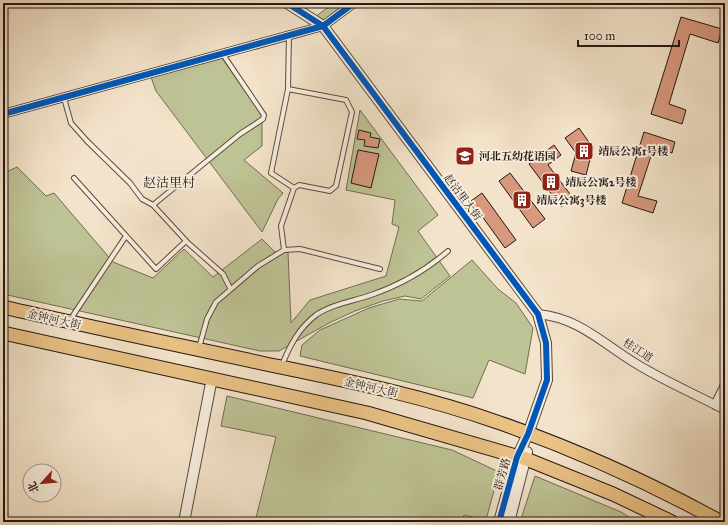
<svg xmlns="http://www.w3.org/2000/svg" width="728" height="525" font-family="'IM FELL Great Primer','Noto Serif SC',serif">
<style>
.green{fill:#bec395;stroke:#716d54}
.building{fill:#d7987d;stroke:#241712}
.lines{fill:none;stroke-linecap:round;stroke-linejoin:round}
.service-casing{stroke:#584a40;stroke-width:6}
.minor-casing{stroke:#584a40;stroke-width:10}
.tertiary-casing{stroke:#584a40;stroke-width:12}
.primary-casing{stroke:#241712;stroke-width:15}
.service{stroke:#f7eddd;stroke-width:4}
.minor{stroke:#f7eddd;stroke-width:8}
.tertiary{stroke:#f7eddd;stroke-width:10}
.primary{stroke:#eac285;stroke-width:13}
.cycleway-casing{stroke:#f7eddd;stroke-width:8}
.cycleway{stroke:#0057b8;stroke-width:6}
.labels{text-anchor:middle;stroke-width:4;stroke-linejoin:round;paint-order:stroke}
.poi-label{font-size:11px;font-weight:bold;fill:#241712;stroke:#f7eddd;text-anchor:start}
.street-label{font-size:11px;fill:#241712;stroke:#f7eddd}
.quarter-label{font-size:13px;fill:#241712;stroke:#f7eddd}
</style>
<rect width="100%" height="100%" fill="#f3e3ca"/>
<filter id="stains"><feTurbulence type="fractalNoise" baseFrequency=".005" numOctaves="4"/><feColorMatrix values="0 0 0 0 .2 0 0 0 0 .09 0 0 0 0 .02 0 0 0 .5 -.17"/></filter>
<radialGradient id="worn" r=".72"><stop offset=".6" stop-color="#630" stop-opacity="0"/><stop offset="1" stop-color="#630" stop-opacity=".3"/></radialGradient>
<path class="green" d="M334,3H347L325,20L315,17Z
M222,58L262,115V146L244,160L283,193L278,199L262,232L156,91L151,77Z
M360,110L438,215L418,231L450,276L421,299L405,296L383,301L355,311L329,323L279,351H260L3,294V177L6,172L17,167L46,196L54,193L113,262L153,278L184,249L213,277L262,239L275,252H288L291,323L310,300L386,276L399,227L392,224L395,200L346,190Z
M472,260L498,289L516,303L533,328L525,374L489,360L473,398L300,356L302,345L320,330L369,308L399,299L422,301Z
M227,396L452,450L499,472L486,520L464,515L462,522H255L276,437L221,426Z
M535,476L621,512L637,522H520Z"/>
<path class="building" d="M681,17L722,29L718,43L690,34L669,104L686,110L682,124L651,114Z
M579,128L593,148L586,175L571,171L576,153L565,138Z
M359,130L371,133L370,137L380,139L378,148L364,146L365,140L357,139Z
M644,132L675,142L672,153L654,147L638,196L657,201L653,213L622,203Z
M554,145L561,155L548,165L573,198L561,207L529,164Z
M358,150L379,154L371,188L351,183Z
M510,173L545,219L533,228L499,181Z
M482,193L516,240L505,248L471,201Z"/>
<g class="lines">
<defs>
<path id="service" d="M288,89L346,100L352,112L336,186L330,191L299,185L294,188
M64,98L71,123L87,141L130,183L142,199L153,205L240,134L263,119L264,115L222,53
M74,178L156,269L186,241
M153,205L188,243L223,274L230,288
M284,250L281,226L294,188L271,173L288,89L289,34
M70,320L126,236
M199,348L207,319L216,302L258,266L284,250L300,249L380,269
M282,365C290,345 299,328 316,315C332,304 354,301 371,295C400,285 425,271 448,251"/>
<path id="minor" d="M3,114L323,26L354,3
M538,314C579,318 602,343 635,363C664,381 695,394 725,410
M715,405L725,385"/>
<path id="tertiary" d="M287,3L323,26L538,314L546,343L547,380L528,434L517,457L499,522
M184,522L212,378
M509,522L527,452"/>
<path id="primary" d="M3,307C90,327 178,345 266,364C344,380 424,396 500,423C577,450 650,483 721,522
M3,333L367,413L526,459L613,494L672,522"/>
</defs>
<use href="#service" class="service-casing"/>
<use href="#minor" class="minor-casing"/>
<use href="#tertiary" class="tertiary-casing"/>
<use href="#primary" class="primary-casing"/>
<use href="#service" class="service"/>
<use href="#minor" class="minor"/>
<use href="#tertiary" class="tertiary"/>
<use href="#primary" class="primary"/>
<defs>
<path id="cycleway" d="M287,3L323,26L538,314L546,343L547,380L528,434L517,457L499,522
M3,114L323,26L354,3"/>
</defs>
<use href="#cycleway" class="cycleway-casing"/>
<use href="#cycleway" class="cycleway"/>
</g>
<defs>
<symbol id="building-square" viewBox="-11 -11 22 22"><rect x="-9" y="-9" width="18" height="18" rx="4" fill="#8f2418" stroke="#f7eddd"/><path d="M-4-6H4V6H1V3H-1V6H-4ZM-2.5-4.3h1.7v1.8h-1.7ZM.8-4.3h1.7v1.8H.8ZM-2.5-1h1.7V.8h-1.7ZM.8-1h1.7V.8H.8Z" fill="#fff"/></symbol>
<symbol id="school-square" viewBox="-11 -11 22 22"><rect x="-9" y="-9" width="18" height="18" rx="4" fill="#8f2418" stroke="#f7eddd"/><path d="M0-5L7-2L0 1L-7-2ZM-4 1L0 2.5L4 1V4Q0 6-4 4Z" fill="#fff"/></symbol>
</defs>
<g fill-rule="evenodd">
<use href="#building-square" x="573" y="140" width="22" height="22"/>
<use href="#school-square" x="454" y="145" width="22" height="22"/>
<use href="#building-square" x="540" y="171" width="22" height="22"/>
<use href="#building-square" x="511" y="189" width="22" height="22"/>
</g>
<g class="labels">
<g class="poi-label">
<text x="598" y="155">靖辰公寓1号楼</text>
<text x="479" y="160">河北五幼花语园</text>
<text x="565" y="186">靖辰公寓2号楼</text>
<text x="536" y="204">靖辰公寓3号楼</text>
</g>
<g class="street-label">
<text transform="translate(463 197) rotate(53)" y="4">赵沽里大街</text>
<text transform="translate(54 319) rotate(13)" y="4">金钟河大街</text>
<text transform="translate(638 350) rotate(33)" y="4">桂江道</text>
<text transform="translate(371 387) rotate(13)" y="4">金钟河大街</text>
<text transform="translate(502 474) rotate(-74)" y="4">群芳路</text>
</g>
<g class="quarter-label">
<text x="169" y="187">赵沽里村</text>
</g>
</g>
<rect width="728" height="525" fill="none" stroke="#f3e3ca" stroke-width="16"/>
<rect x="4" y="4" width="720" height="517" fill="none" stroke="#241712" stroke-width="2"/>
<rect x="8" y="8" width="712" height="509" fill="none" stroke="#241712"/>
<g transform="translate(42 483) rotate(243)"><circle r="19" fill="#f7eddd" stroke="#a3978c"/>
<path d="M0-3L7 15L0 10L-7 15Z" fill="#8f2418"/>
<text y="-6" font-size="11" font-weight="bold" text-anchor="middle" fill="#241712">北</text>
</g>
<path d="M578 40v6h101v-6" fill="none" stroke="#241712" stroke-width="2"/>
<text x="584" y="40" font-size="12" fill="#241712" stroke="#f7eddd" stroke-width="3" paint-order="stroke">100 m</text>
<rect width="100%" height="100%" filter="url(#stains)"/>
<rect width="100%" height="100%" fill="url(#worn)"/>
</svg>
